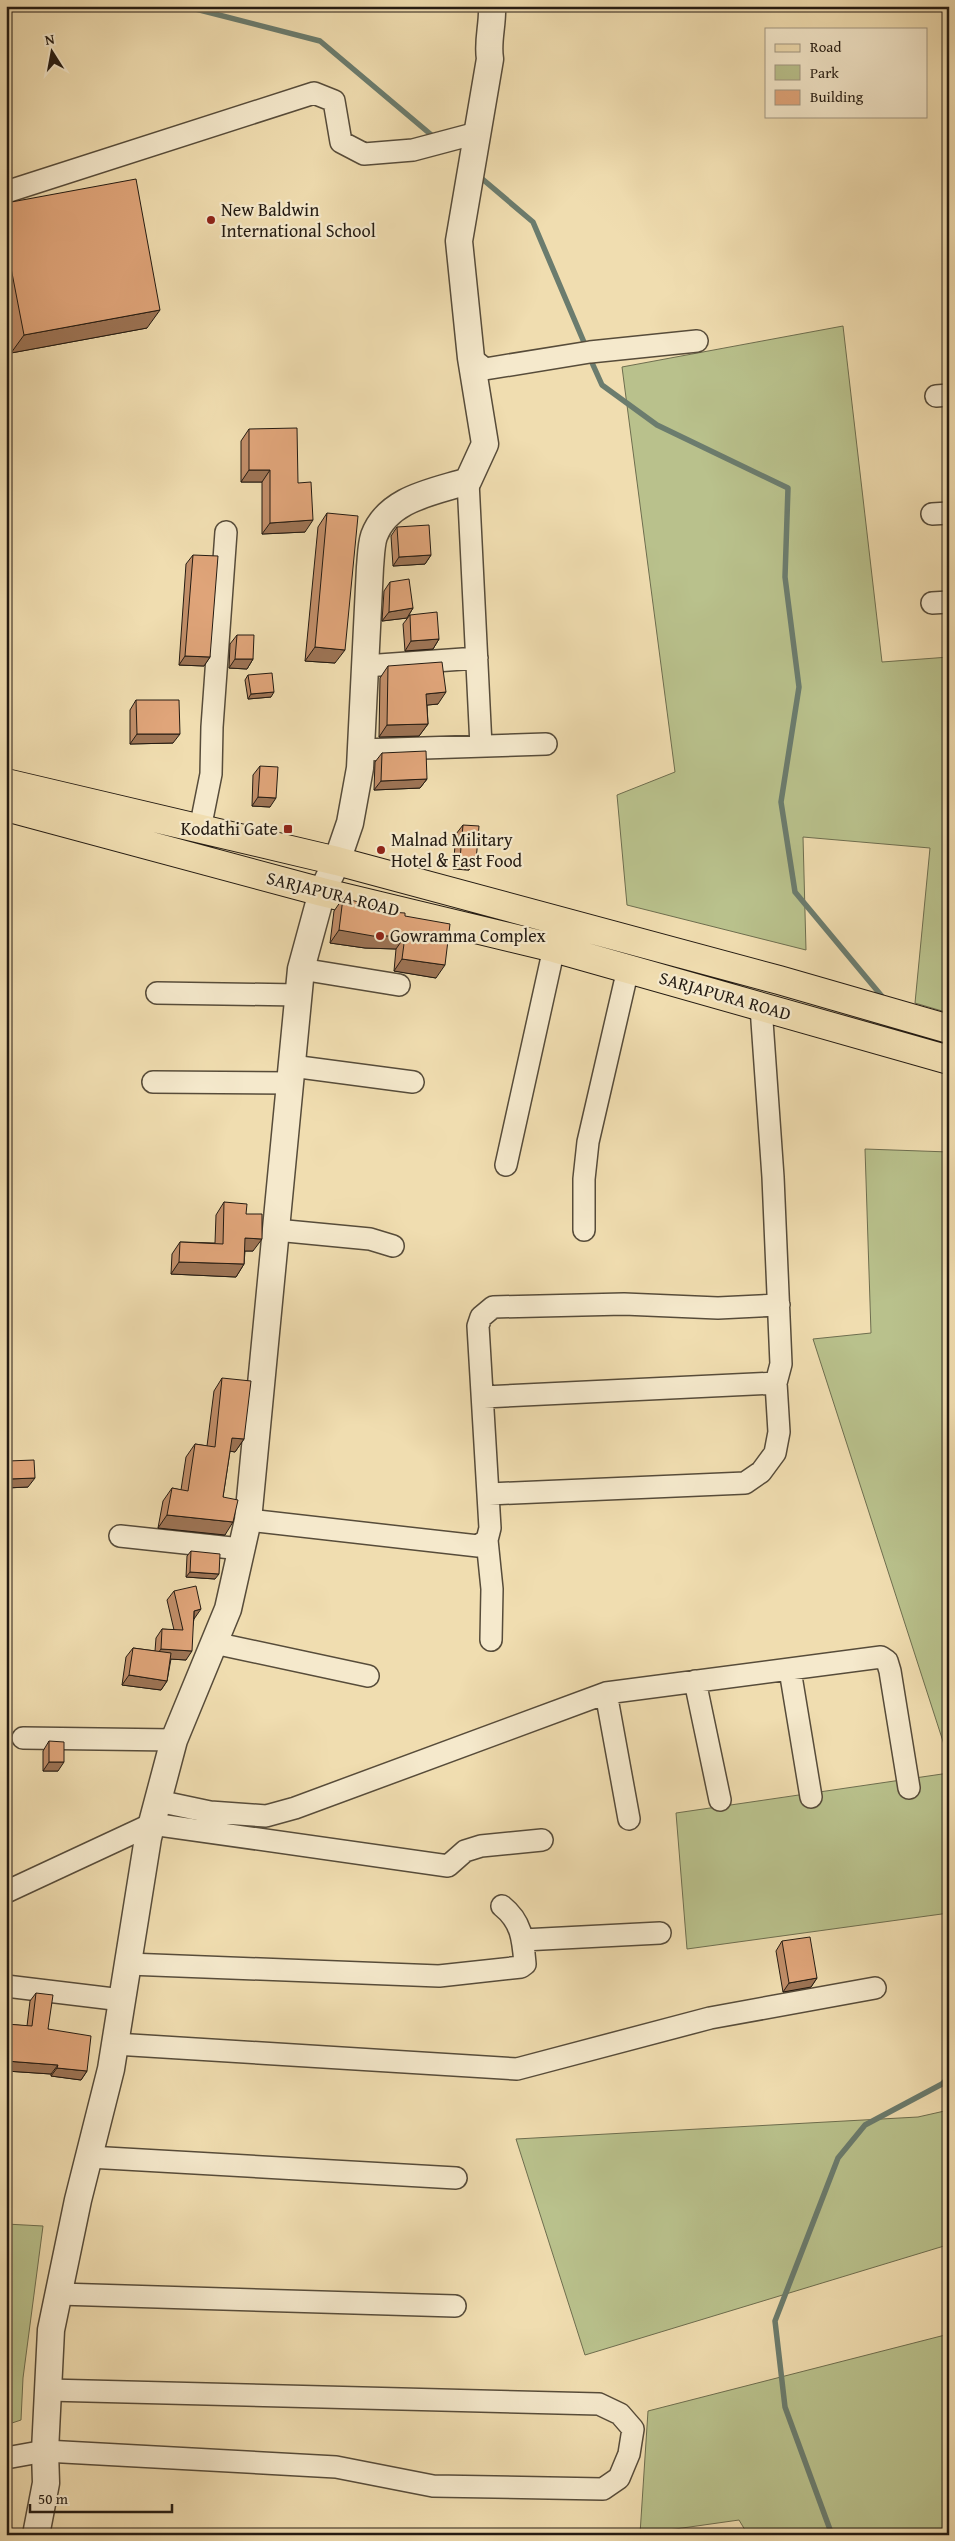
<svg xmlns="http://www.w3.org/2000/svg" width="955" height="2541" font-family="'Gentium Book Plus',serif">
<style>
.green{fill:#b9c18c;stroke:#6e6e4f}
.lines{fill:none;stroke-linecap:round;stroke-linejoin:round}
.stream{stroke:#6b7c6e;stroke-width:5.5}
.minor-casing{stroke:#574c3a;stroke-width:24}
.tertiary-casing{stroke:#574c3a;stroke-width:29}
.primary-casing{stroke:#241b12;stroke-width:30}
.minor{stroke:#f5e9cc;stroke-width:21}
.tertiary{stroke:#f5e9cc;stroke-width:26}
.primary{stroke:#f0ddb0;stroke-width:28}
.wall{fill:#c18e69;stroke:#241b12}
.shaded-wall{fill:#9d7455;stroke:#241b12}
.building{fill:#e0a57a;stroke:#241b12}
.poi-dot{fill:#8f2418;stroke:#f5e9cc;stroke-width:2}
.labels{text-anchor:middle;stroke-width:4.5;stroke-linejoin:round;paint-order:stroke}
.poi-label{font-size:18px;fill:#241b12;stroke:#f5e9cc;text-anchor:start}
.street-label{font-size:18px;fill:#241b12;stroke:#f5e9cc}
</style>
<rect width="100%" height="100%" fill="#f0ddb0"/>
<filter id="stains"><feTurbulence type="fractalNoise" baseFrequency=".004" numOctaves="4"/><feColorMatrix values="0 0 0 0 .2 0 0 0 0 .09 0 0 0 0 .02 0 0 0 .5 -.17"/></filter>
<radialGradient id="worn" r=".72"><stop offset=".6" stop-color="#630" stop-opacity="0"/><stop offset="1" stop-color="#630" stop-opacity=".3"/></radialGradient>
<path class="green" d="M843,326L882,662L949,657V1013L915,1003L930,848L803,837L806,950L627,905L617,795L675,772L622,367Z
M865,1149L949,1152V1760L813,1339L871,1333Z
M949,1773V1913L687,1949L676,1813Z
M949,2110V2268L944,2246L585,2355L516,2139L918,2117Z
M6,2224L43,2226L23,2378L21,2420L6,2425Z
M949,2334V2535H748L739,2520L640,2534L648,2411Z"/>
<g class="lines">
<path class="stream" d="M184,6L320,41L435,138
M480,177L533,222L586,347
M589,356L602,385L657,425L788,488L785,577L799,687L781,802L795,892L885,1000
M832,2535L785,2407L775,2321L838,2158L865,2125L942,2084L949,2077"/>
<defs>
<path id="minor" d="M6,192L314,93L334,101L341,142L364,154L413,150L477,133
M471,358L485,369L590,352L697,341
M936,396L949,395
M468,481L481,746
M932,514L949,513
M932,603L949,602
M365,666L477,658
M361,750L546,744
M200,829L211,774L212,727L226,532
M301,969L399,985
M157,993L299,995
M292,1066L413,1082
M153,1082L290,1083
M506,1165L554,948
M276,1230L370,1239L393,1246
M584,1230V1179L588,1142L628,969
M484,1397L776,1383
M489,1494L745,1483L761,1472L775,1453L779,1432L776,1383L781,1364L773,1177L761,1007
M248,1520L478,1546L487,1540L490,1528L478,1326L481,1317L493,1307L624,1304L718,1308L779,1305
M120,1536L241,1549
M487,1540L492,1589L491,1640
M214,1643L368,1676
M790,1670L811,1797
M695,1681L720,1800
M606,1693L629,1819
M23,1738L174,1740
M158,1801L210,1812L266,1816L295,1808L606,1693L881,1657L887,1661L890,1671L909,1788
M6,1892L152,1824L448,1866L465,1851L481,1846L542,1840
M523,1940L660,1933
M128,1964L439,1976L521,1967L525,1964C523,1940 522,1922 502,1906
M6,1986L122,2000
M115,2044L517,2069L710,2018L875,1988
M89,2157L456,2178
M59,2294L455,2306
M6,2458L45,2451L336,2467L433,2486L603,2489L619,2478L629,2454L633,2429L620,2414L599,2404L48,2390"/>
<path id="tertiary" d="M36,2535L46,2483L45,2451L51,2330L78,2200L111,2069L148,1838L174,1740L228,1609L248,1520L301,969L322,892L337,861L350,823L360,768L370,567C371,557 371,545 374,536C388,498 434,492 468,481L485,444L471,358L459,241L490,59C487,41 493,25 492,6"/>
<path id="primary" d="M6,783L337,861L779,980L949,1029
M6,807L322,892L554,948L949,1060"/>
</defs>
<use href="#minor" class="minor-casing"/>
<use href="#tertiary" class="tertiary-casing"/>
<use href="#primary" class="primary-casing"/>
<use href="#minor" class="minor"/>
<use href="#tertiary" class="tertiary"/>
<use href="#primary" class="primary"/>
</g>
<path class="wall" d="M6,203L147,328L11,353L6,328Z
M249,429L298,483L305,532L262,534V482H241V441Z
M327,513L335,663L305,661L318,527Z
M397,527L431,555L425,564L393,566L391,536Z
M193,555L210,657L204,666L179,665L186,564Z
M390,582L413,608L407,618L382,621L384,591Z
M410,615L439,639L433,649L405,651L403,624Z
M237,635L253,659L247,669L229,668L230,644Z
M388,666L438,704L427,705L428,724L419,736L379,737L380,678Z
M248,675L271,697L248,699L245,680Z
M136,700L173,743L130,744V710Z
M382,753L427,779L420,788L374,790L375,762Z
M260,766L270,807L252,806L253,775Z
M463,825L469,870L453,869L456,834Z
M343,898L373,911L405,916L436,978L394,971L396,949L365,948L330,943L334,911Z
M224,1202L246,1214L253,1251H245L244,1264L236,1277L171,1274L172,1254L180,1242L215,1243L216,1215Z
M222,1378L244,1439L235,1452L230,1451L223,1497L225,1535L158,1528L163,1501L172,1488L181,1490L186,1457L195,1444L207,1446L214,1391Z
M8,1461L28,1487L6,1488V1464Z
M191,1551L215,1579L186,1577L187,1556Z
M174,1591L194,1619L186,1660L171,1659L167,1681L161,1690L122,1685L126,1657L133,1648L155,1651L156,1638L162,1629L174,1630L167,1600Z
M49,1741L58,1771H43V1751Z
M782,1941L817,1978L811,1987L783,1992L776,1951Z
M36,1993L48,2029L87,2071L81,2080L51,2076V2074L6,2071V2024L27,2026L30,2001Z"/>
<path class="shaded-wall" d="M160,310L147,328L11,353L24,335Z
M249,470H270L262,482H241Z
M313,520L305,532L262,534L270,523Z
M431,555L425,564L393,566L399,557Z
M413,608L407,618L382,621L389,612Z
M439,639L433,649L405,651L411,641Z
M315,647L345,650L335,663L305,661Z
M185,656L210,657L204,666L179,665Z
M235,659H253L247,669L229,668Z
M274,692L271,697L248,699L251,694Z
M446,692L438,704L418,706L426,694Z
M428,724L419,736L379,737L387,725Z
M137,734H180L173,743L130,744Z
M427,779L420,788L374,790L381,781Z
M258,797L276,798L270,807L252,806Z
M460,859L476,861L469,870L453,869Z
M339,930L405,936L396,949L365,948L330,943Z
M402,959L445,965L436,978L394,971Z
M245,1238L262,1239L253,1251H237Z
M179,1262L244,1264L236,1277L171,1274Z
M232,1438L244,1439L235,1452L223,1450Z
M35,1478L28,1487L6,1488V1483L9,1479Z
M167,1515L233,1522L225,1535L158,1528Z
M190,1572L219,1574L215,1579L186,1577Z
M201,1609L194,1619V1611Z
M161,1649L192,1651L186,1660L154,1658Z
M129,1675L167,1681L161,1690L122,1685Z
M49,1762H64L58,1771H43Z
M817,1978L811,1987L783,1992L789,1983Z
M6,2061L58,2065L51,2074L6,2071Z
M57,2068L87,2071L81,2080L51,2076Z"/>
<path class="building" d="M136,179L160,310L24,335L6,242V203Z
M297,428L298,483L311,482L313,520L270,523V470H249V429Z
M327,513L358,516L345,650L315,647Z
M429,525L431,555L399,557L397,527Z
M193,555L218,556L210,657L185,656Z
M409,579L413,608L389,612L390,582Z
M437,612L439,639L411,641L410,615Z
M237,635H254L253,659H235Z
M442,662L446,692L426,694L428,724L387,725L388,666Z
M272,673L274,692L251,694L248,675Z
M136,700H179L180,734H137Z
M426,751L427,779L381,781L382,753Z
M260,766L278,767L276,798L258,797Z
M463,825L479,826L476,861L460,859Z
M343,898L374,906L373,911L405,913V916L450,924L445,965L402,959L405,936H373L339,930Z
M224,1202L247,1204L246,1214H262V1239L245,1238L244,1264L179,1262L180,1242L223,1244Z
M222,1378L251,1381L244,1439L232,1438L223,1497L238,1500L233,1522L167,1515L172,1488L188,1491L195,1444L215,1447Z
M34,1460L35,1478L9,1479L8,1461Z
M191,1551L220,1554L219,1574L190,1572Z
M196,1586L201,1609L194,1611L192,1651L161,1649L162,1629L183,1630L174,1591Z
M133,1648L171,1653L167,1681L129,1675Z
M49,1741L64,1742V1762H49Z
M810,1937L817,1978L789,1983L782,1941Z
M36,1993L53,1995L48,2029L91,2036L87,2071L57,2068L58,2065L6,2061V2024L32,2026Z"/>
<g class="poi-dot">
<circle cx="211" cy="220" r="5"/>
<rect x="283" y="824" width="10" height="10" rx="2.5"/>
<circle cx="381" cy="850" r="5"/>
<circle cx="380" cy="936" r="5"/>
</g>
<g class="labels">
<g class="poi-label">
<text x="221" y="216">New Baldwin<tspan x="221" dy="21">International School</tspan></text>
<text x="278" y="835" text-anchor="end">Kodathi Gate</text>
<text x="391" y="846">Malnad Military<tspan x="391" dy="21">Hotel &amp; Fast Food</tspan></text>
<text x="390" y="942">Gowramma Complex</text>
</g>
<g class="street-label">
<text transform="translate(333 894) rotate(14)" y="6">SARJAPURA ROAD</text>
<text transform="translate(725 996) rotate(16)" y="6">SARJAPURA ROAD</text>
</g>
</g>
<rect width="955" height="2541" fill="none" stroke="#f0ddb0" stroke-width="25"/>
<rect x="8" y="8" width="940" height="2526" fill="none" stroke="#241b12" stroke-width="2.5"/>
<rect x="12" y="12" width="930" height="2516" fill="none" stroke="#241b12"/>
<rect x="765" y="28" width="162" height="90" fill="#f5e9cc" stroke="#a19782"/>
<rect x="775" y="44" width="25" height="8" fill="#f0ddb0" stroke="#a19782"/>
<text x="810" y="52" font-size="15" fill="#241b12">Road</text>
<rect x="775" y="65" width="25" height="15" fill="#b9c18c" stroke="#a19782"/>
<text x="810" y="78" font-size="15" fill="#241b12">Park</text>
<rect x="775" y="90" width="25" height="15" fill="#e0a57a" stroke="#a19782"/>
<text x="810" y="102" font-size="15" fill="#241b12">Building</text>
<g transform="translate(52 52) rotate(349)" stroke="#f5e9cc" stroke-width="4" paint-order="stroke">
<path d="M0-4L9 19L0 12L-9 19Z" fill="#241b12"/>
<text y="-8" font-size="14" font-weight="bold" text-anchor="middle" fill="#241b12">N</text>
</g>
<path d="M30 2504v8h142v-8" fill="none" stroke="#241b12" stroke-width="2.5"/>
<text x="38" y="2504" font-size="15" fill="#241b12" stroke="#f5e9cc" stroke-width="4" paint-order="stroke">50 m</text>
<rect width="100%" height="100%" filter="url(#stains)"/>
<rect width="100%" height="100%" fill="url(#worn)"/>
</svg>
